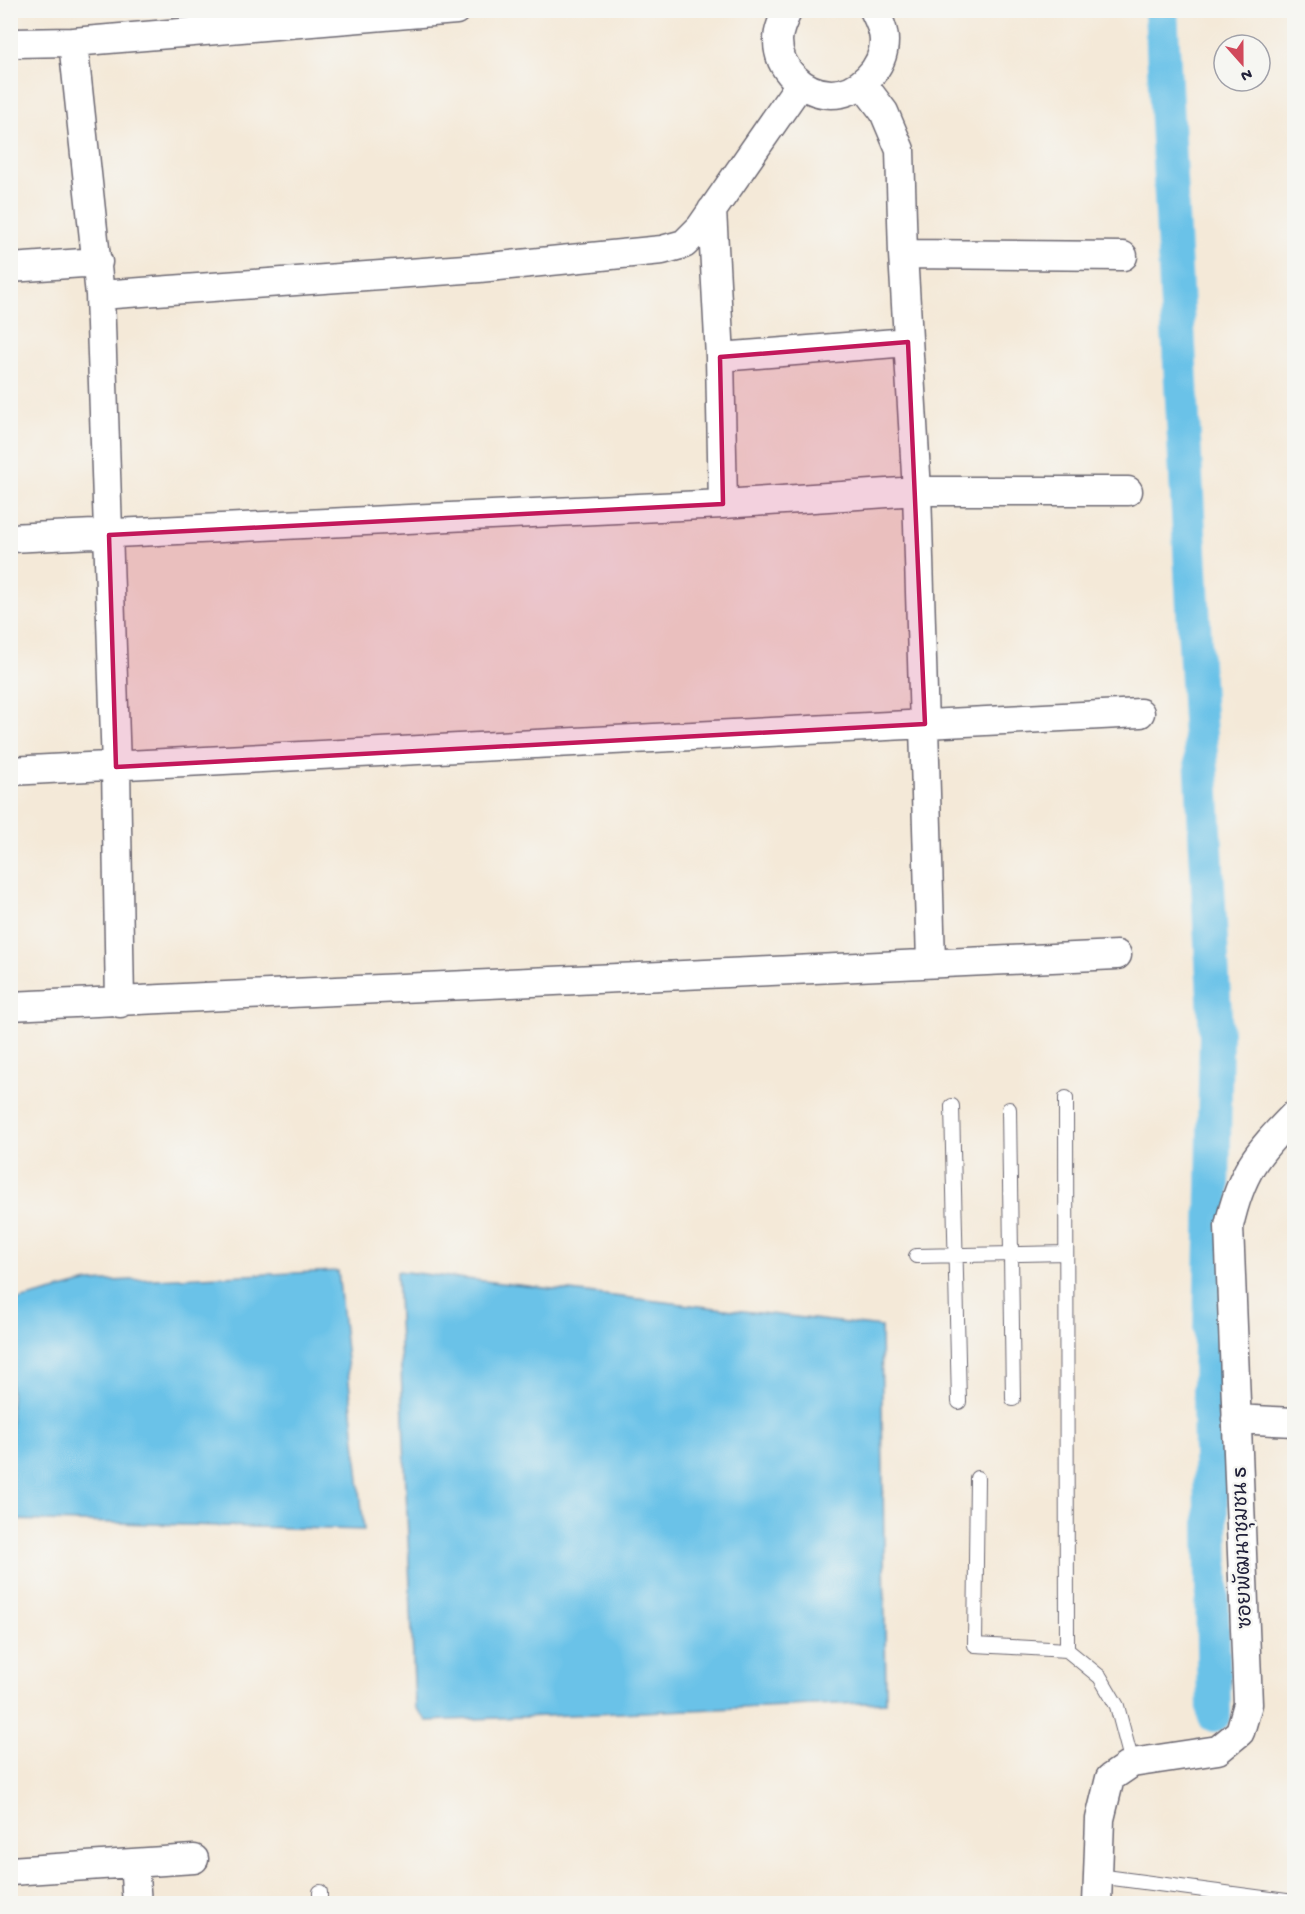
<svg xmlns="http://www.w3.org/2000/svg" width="1305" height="1914" font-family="'Gochi Hand','Playpen Sans Thai',sans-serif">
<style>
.water{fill:#6bc2e8;stroke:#467292;stroke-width:1.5}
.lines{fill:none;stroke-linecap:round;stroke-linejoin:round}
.canal{stroke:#6bc2e8;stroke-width:34}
.service-casing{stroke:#6c6872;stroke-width:16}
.minor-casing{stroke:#6c6872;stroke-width:31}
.service{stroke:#fff;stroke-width:14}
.minor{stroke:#fff;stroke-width:28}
.marked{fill:#c2185b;fill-opacity:0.2;stroke:#c2185b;stroke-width:4.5;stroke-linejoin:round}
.labels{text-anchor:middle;stroke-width:5;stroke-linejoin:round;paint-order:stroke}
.street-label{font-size:20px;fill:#22223b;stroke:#f6f6f2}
</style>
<rect width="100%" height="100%" fill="#f6f6f2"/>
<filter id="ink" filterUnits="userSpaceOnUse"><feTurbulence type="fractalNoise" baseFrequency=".0167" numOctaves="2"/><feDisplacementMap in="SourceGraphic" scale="12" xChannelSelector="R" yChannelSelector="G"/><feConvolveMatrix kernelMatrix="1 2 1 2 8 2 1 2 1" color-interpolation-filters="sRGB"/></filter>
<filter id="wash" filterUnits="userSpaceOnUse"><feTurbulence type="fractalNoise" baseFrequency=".008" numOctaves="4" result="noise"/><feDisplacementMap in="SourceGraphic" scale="24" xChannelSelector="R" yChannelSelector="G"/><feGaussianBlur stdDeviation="1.35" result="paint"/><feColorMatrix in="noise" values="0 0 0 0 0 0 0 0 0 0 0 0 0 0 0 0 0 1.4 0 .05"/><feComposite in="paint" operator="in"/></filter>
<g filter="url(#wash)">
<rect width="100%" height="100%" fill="#f4e9d8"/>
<path class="water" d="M338,1271L364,1530L11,1520V1302L88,1282Z
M397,1271L881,1327L886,1702L427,1721L415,1707Z"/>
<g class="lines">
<path class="canal" d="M1161,10L1216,1036L1209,1388L1214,1715"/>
</g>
</g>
<g filter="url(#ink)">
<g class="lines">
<defs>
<path id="service" d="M1066,1098L1067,1650L1100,1677L1117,1706L1132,1763
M952,1106L959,1402
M1009,1109L1013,1399
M916,1256L1066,1253
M977,1478L975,1645L1067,1650
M1098,1876L1294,1902
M320,1892V1904"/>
<path id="minor" d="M788,10C783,20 778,30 778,41C778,69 803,93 831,94C859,94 884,68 884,41C884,30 879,20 874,10
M73,42L100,295L116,767L120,1003
M14,43L73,42L456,10
M862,83L884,112L900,150L903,254L917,491L931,962
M712,210L720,357L723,504
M903,254L1123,256
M10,268L98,262
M100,295L479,268L662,250L684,244L700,228L800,84
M720,357L908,342
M10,538L723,504L917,491H1128
M10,771L1140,713
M10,1006L1117,955
M1236,1419L1294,1422
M134,1863L137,1904
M10,1871L194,1859
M1097,1904L1100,1819L1110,1778L1132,1763L1218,1750L1240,1732L1248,1704L1229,1226C1241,1172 1256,1154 1294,1115"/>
</defs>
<use href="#service" class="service-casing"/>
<use href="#minor" class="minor-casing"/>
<use href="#service" class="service"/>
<use href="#minor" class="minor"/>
</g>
</g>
<path class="marked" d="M908,342L925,724L116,767L109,535L723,504L720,357Z"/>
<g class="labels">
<g class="street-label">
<text transform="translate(1241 1548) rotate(-92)" y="7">ซอยพัฒนาชุมชน 5</text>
</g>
</g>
<rect width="1305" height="1914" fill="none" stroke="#f6f6f2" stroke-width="36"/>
<g transform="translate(1242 63) rotate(159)"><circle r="28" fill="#f6f6f2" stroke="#a1a1a9" stroke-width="1.5"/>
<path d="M0-4.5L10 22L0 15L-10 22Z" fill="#d1495b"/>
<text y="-9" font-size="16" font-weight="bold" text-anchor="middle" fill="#22223b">N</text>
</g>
</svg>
